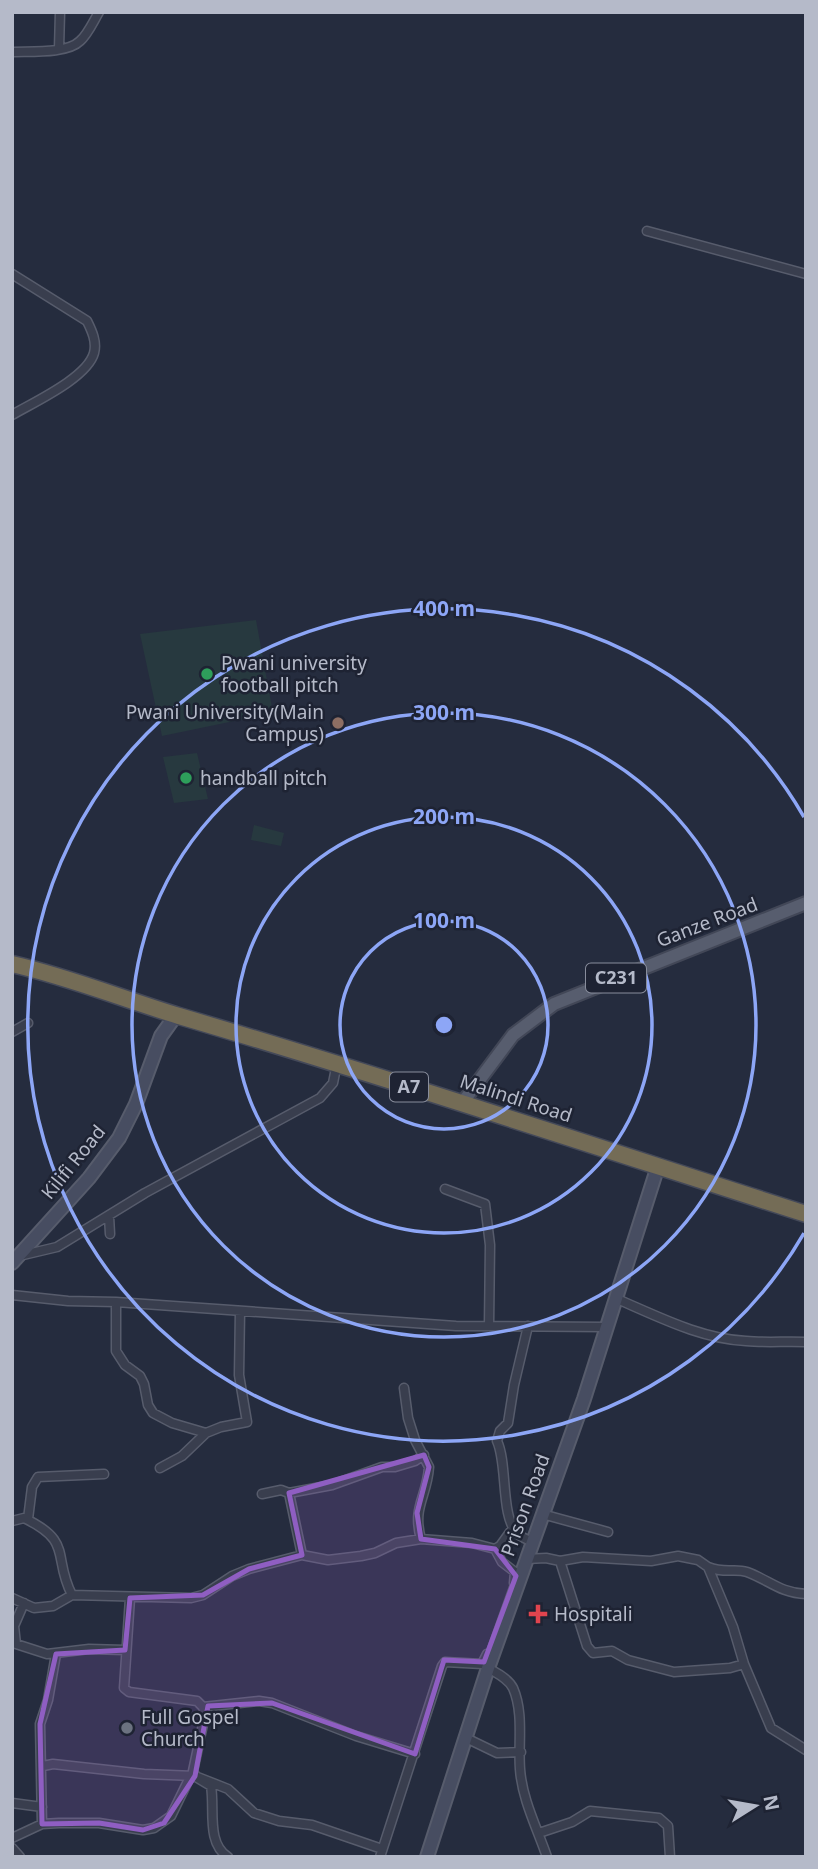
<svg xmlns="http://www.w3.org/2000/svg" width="818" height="1869" font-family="'Noto Sans',sans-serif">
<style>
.green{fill:#27393f}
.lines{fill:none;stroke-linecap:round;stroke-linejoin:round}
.street-casing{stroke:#575c6c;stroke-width:11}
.secondary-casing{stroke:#575c6c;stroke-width:16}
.primary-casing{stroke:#424757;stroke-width:16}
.highway-casing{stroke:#444959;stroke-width:19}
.street{stroke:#393e4e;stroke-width:8}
.secondary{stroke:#474d61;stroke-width:12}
.primary{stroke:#575d6e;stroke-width:12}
.highway{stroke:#746c56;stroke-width:16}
.marked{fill:#8f5ec2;fill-opacity:0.2;stroke:#8f5ec2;stroke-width:5;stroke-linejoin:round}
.ring{fill:none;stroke:#8da6f6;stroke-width:3.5}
.leisure-dot{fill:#2e9e5b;stroke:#1e2333;stroke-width:2.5}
.education-dot{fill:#8d6e63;stroke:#1e2333;stroke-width:2.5}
.health-dot{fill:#e0444e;stroke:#1e2333;stroke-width:2.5}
.worship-dot{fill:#6b7280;stroke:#1e2333;stroke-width:2.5}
.labels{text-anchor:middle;stroke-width:5;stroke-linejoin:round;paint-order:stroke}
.shield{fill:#1e2333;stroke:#888d9c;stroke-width:2}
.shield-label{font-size:18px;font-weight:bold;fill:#b5bac9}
.poi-label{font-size:19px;fill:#b5bac9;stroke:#1e2333;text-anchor:start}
.street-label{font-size:19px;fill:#b5bac9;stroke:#1e2333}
.centre{fill:#8da6f6;stroke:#1e2333;stroke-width:3.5}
.ring-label{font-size:21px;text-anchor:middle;font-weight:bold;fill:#8da6f6;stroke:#1e2333;stroke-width:5;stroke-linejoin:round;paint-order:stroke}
</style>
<rect width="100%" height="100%" fill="#252c3e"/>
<path class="green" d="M256,620L273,713L162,736L140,634Z
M197,753L208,799L174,803L163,757Z
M254,825L284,833L281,846L251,840Z"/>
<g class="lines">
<defs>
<path id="street" d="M59,49L60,12
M12,52C29,51 67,54 80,41C88,34 93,22 99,12
M647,231L806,274
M12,274L87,321C92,331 97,342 94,353C87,378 34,402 12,415
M12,1032L28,1023
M445,1189L485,1204L490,1245L489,1326
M109,1216L110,1234
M19,1256L57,1247L145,1193L320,1098L333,1083L337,1063
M12,1295L68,1301L116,1302L456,1326L607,1327
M617,1299C657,1316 701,1339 746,1341C766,1343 786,1341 806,1342
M116,1302V1351L125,1365L140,1376L144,1384L148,1405L153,1413L172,1423L206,1433L221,1427L247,1422L239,1375L240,1311
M528,1326L514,1385L508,1423L500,1431L497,1441C508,1464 500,1518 518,1534C521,1537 528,1540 533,1542
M404,1388L408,1418L415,1440L429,1467C427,1497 412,1507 421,1539
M160,1468L182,1456L206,1433
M289,1493L332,1485L382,1467H395L415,1461L424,1455
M262,1494L281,1490L289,1493L302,1555
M542,1514L608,1532
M28,1519L32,1487L38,1477L104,1474
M12,1521L24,1518C74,1542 52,1556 72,1595
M495,1549L502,1562L515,1572L514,1583
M495,1549L500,1546L513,1528
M526,1559L546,1558L560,1561L587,1646L593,1653L612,1651L628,1660L674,1672L730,1668L744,1664
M560,1561L583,1557L651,1561L678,1556L698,1560L708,1567L733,1627L744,1664L771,1728L806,1750
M708,1567C726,1574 734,1568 747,1572C769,1580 780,1593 806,1594
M12,1598L34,1608L53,1606L72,1595L191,1598L203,1595L232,1576L249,1569L302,1555L328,1560L361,1556L375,1553L396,1543L421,1539L472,1543L495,1549
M130,1598L124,1688L129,1692L197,1701L203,1707L205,1715L193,1771L196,1777L211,1786C215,1809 206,1843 228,1857
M24,1603L14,1626L16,1644L47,1654L89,1649L125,1650
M488,1668C496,1673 508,1678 513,1688C524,1713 518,1743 520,1769C522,1799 537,1828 547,1857
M203,1707L259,1701L272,1703L356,1736L415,1754
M466,1738L497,1753L521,1752
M43,1766L53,1764L144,1774L195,1776L228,1789L254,1813L279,1821L312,1825L382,1849
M12,1803L42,1807
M42,1824L40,1724L48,1700L56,1654
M539,1833L572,1822L590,1811L659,1818L668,1826L670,1857
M12,1838L42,1824L59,1823H99L143,1830L154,1828L171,1816L191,1775
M12,1848L20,1857
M380,1857L442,1666L445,1662L482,1664L487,1654"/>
<path id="secondary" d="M12,1263L89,1178L119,1138L136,1104L161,1036L176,1015
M427,1857L488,1668L584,1399L658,1166"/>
<path id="primary" d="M463,1102L513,1035L554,1004L806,903"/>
<path id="highway" d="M12,964C69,977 123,999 179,1016C389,1078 597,1147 806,1214"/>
</defs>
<use href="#street" class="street-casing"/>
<use href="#secondary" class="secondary-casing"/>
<use href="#primary" class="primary-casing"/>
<use href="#highway" class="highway-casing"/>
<use href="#street" class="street"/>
<use href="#secondary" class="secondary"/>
<use href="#primary" class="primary"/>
<use href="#highway" class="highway"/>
</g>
<path class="marked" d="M424,1455L429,1467L417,1513L421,1539L495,1549L516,1576L484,1662L444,1660L415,1754L272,1703L208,1706L195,1776L164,1823L143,1830L99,1823L42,1824L40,1724L56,1654L125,1650L130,1598L203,1595L249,1569L302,1555L289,1493Z"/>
<g class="ring">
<circle cx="444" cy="1025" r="104"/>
<circle cx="444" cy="1025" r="208"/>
<circle cx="444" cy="1025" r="312"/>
<path d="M804 1233A416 416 0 1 1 804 817"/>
</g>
<g class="leisure-dot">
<circle cx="207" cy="674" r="7"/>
<circle cx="186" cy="778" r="7"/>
</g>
<circle class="education-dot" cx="338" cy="723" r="7"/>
<path class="health-dot" d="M534.5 1603.5h7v7h7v7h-7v7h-7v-7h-7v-7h7z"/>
<circle class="worship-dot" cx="127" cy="1728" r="7"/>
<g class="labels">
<g class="shield">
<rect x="586" y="963.5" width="60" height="29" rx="5"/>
<rect x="390" y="1072.5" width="38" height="29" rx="5"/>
</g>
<g class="shield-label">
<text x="616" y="984">C231</text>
<text x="409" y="1093">A7</text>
</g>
<g class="poi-label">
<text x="221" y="670">Pwani university<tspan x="221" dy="22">football pitch</tspan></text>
<text x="324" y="719" text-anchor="end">Pwani University(Main<tspan x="324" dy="22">Campus)</tspan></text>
<text x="200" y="785">handball pitch</text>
<text x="554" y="1621">Hospitali</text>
<text x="141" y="1724">Full Gospel<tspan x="141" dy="22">Church</tspan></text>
</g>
<g class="street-label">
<text transform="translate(707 922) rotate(-21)" y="7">Ganze Road</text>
<text transform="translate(516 1098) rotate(18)" y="7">Malindi Road</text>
<text transform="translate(73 1162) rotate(-51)" y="7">Kilifi Road</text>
<text transform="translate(525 1505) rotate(-70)" y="7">Prison Road</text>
</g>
</g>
<circle cx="444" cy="1025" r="10" class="centre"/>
<g class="ring-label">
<text x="444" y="616">400 m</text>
<text x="444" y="720">300 m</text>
<text x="444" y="824">200 m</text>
<text x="444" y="928">100 m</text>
</g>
<rect width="818" height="1869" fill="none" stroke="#b5bac9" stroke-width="28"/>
<g transform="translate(755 1806) rotate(79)" stroke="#1e2333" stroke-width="5" paint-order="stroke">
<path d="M0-5L12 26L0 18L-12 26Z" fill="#b5bac9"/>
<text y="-10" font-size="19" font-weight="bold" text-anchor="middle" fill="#b5bac9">N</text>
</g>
</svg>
